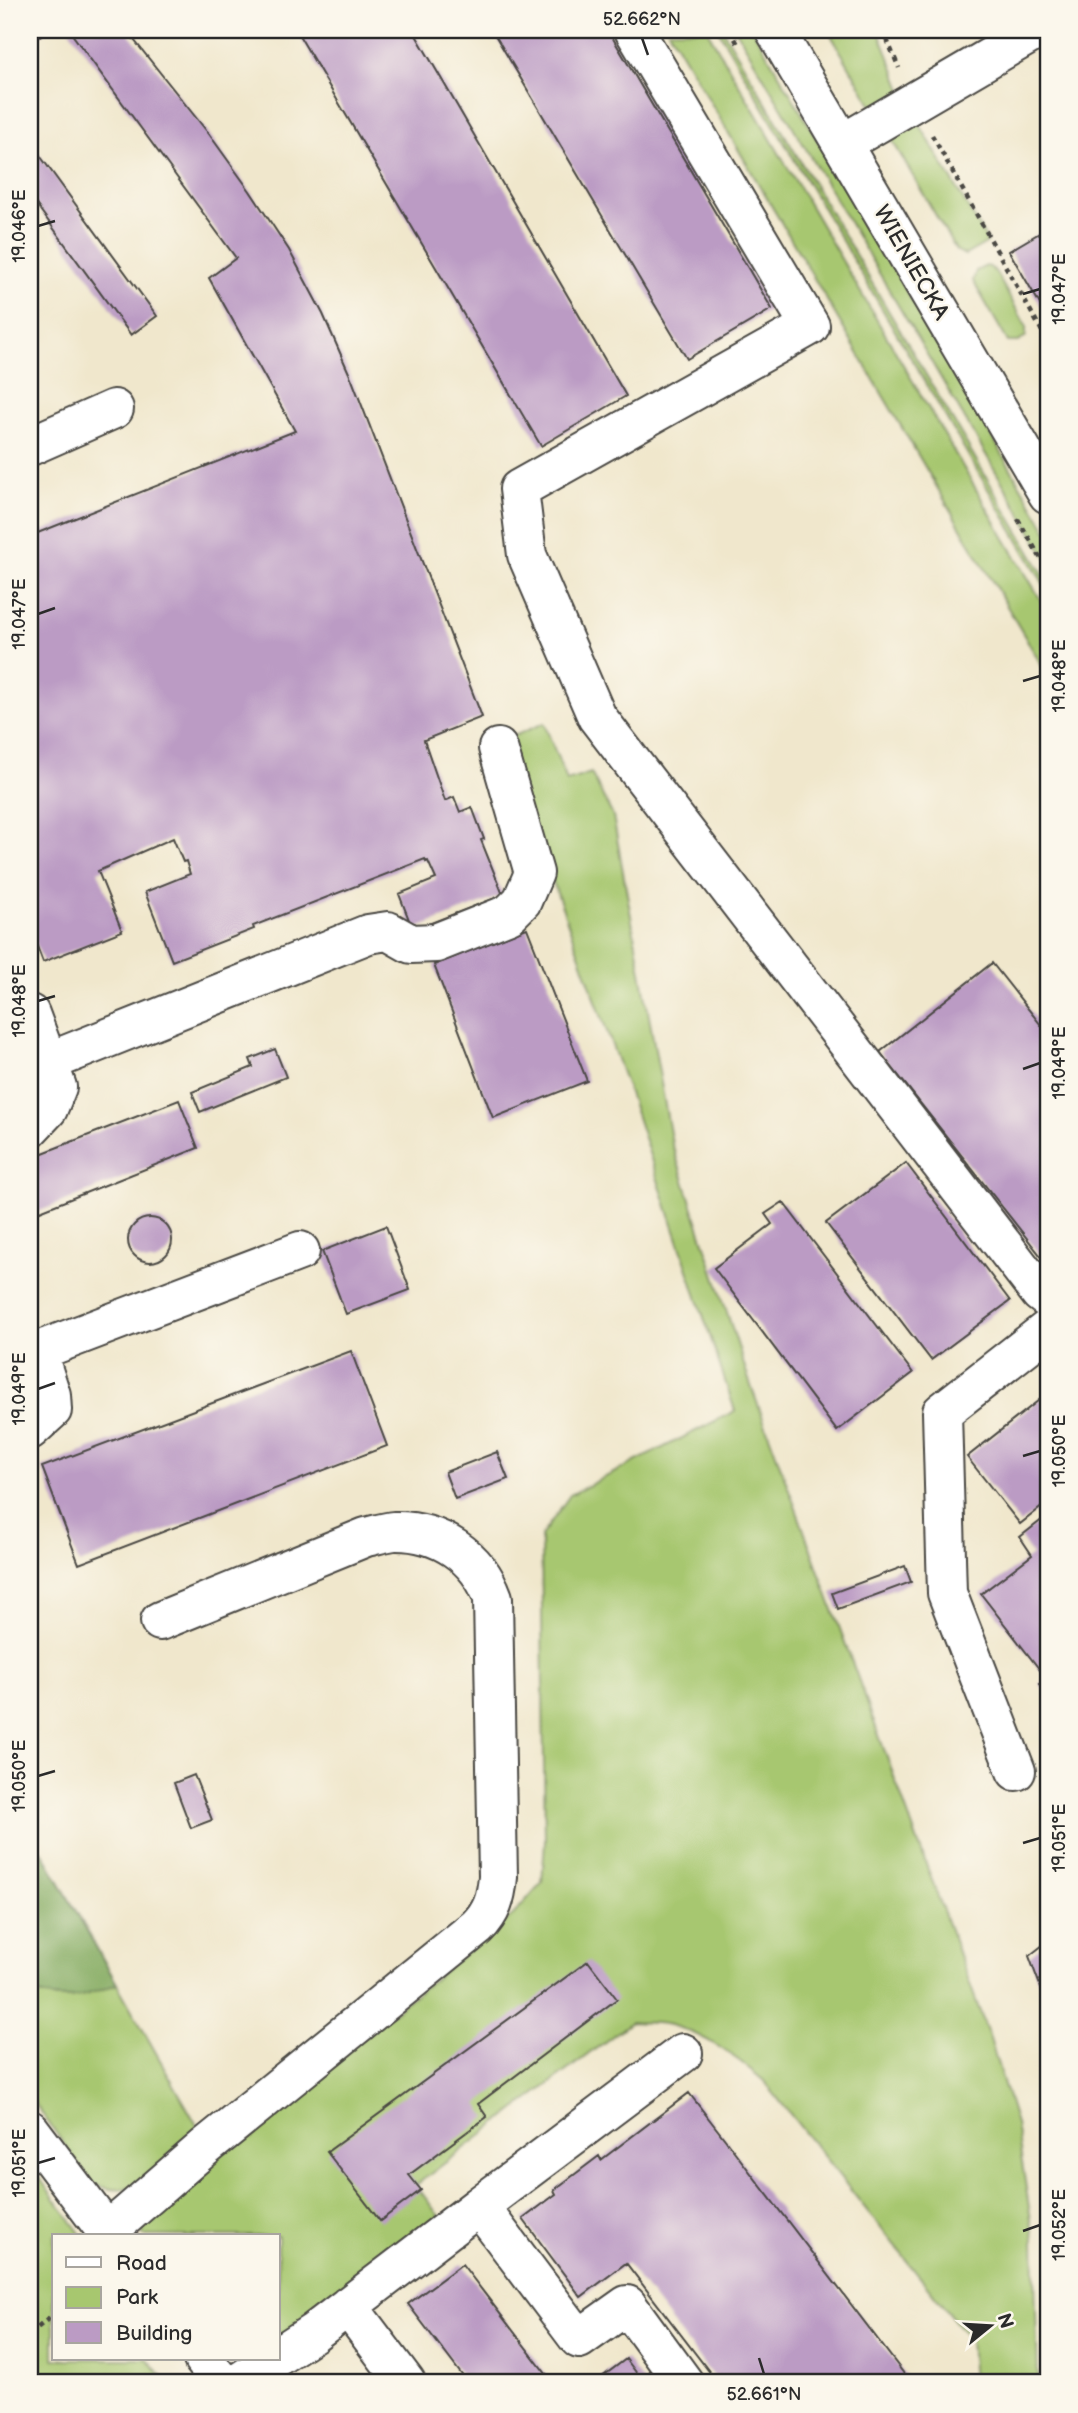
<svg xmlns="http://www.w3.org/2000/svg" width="1078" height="2413" font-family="'Balsamiq Sans',sans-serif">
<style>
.green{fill:#a7c76f;stroke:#69794d;stroke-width:2}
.forest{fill:#85ac62;stroke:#586c46;stroke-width:2}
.building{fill:#bb9bc4}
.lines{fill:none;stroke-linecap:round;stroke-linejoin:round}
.minor-casing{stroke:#494743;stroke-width:42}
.path{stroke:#494743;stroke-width:4.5;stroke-dasharray:5 5;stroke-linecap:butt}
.minor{stroke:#fff;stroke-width:38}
.ticks{fill:none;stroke:#2b2b2b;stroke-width:2.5}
.labels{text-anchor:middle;stroke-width:5;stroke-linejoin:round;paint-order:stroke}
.street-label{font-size:23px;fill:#2b2b2b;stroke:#fbf7ec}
.neatline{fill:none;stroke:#2b2b2b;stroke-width:2.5}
.ticks-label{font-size:18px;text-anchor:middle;fill:#2b2b2b}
</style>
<rect width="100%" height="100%" fill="#fbf7ec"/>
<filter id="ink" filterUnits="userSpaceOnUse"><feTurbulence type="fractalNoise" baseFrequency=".0143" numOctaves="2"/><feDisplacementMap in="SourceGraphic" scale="14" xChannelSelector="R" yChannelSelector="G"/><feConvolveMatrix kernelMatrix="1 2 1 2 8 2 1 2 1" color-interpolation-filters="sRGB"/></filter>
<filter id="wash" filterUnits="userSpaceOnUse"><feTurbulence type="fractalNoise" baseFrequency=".00686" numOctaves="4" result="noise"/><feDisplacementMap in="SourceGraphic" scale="28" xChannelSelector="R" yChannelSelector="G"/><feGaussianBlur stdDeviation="1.57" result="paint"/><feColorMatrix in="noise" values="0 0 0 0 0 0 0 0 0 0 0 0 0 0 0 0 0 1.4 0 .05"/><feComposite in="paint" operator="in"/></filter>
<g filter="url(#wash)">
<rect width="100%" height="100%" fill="#f0e7cc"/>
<path class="green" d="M668,30H707L1048,612V676Z
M718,30H723L1048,582V591Z
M736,30H753L1048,532V560Z
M828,30H878L903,92L920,125L988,242L965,255L956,250Z
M986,266L990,267L996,273L1026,326V336L1019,342H1008L973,281L976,271Z
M544,723L567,781L591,773L613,816L672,1144L750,1383L990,2039L1016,2124L1034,2239L1038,2383H973L970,2340L763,2080C736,2057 705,2034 670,2025C658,2022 644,2023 631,2022L416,2185L441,2219L278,2339V2236H143L142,2225L215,2157L514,1914L542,1882L545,1841L541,1536L570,1495L735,1411L626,1084L502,741Z
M30,1827L35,1839L203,2136C185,2149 144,2185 125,2189C113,2191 103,2188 92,2183L30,2097Z
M30,2165L82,2236H54V2359H148L167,2383H30Z"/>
<path class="forest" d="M30,1827L35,1839L117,1984C85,1996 64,2005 30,1991V1942H32V1919L30,1917Z"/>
<g id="blocks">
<path class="building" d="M30,30H48L30,43Z
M69,30H126L209,134L250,191L289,250L323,314L352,380L482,717L424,740L445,801L454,797L460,812L472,807L484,839L481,840L503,895L413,930L399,894L436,879L428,861L426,862L425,859L253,926L254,929L172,961L145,892L190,874L186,861L183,862L173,838L98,871L122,931L43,962L30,928V895L37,893L30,875V536L295,431L209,278L236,258Z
M296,30H413L626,396L541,446Z
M492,30H608L772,309L687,359Z
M30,142L157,316L131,335L30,196Z
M1048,228V318L1009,251Z
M527,928L587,1081L493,1118L434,965Z
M992,963L1048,1034V1265L880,1052Z
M275,1049L286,1077L200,1112L192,1092L253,1067L250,1059Z
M179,1100L198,1148L30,1215V1158Z
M906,1163L1010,1301L931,1360L826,1223Z
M783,1202L913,1373L837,1431L714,1268L772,1224L765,1214Z
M128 1240a22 22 0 1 1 44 0a22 22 0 1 1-44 0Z
M386,1226L410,1290L346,1314L322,1251Z
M351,1351L387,1446L79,1564L42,1467Z
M1048,1393V1502L1020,1524L967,1457Z
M497,1452L508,1479L455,1499L445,1472Z
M1048,1515V1695L1040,1684L1047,1679L981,1594L1032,1555L1020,1537Z
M905,1566L911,1582L838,1609L832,1593Z
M194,1775L212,1820L191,1828L174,1783Z
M1048,1941V2007L1029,1956Z
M588,1961L617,1999L478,2104L487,2117L409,2175L421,2190L380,2221L327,2152Z
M689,2093L734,2151L911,2383H718L626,2263L581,2297L523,2219L556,2194L554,2190L599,2156L601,2160Z
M462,2264L553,2383H468L408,2304Z
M626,2359L644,2383H594Z"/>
</g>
</g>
<g filter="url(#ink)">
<use href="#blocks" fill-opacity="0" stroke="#494743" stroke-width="2"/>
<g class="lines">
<defs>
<path id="minor" d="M634,30L810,326L519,489L527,555L597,717L1040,1293L1048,1299
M775,30L1048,494
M842,144L1037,30
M30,446L114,409
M30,1014L57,1087L48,1109L30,1128
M48,1062L368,934L388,931L411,944L436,943L509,914L522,901L534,873L498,748
M30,1354L300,1251
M30,1430L52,1410L51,1395L37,1352
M1016,1771L947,1593L942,1412L1048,1329
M30,2130L110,2236
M479,2206L683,2053
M107,2232L204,2148L477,1927C492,1912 496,1898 498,1877L493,1598C478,1556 439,1530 394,1531C385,1532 375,1535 366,1537L160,1621
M348,2306L406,2383
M278,2356L313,2333L479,2206L579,2339L627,2305L684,2383
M203,2359L222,2383
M238,2383L274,2359"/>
</defs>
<use href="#minor" class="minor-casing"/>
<path class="path" d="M730,30L738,44
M883,30L899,68
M932,135L1048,342
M1018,519L1048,571
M30,2334L54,2314"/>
<use href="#minor" class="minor"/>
</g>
</g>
<path class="ticks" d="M642,38L648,55M38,226L55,221M1023,294L1040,289M38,614L55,608M1023,681L1040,676M38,1001L55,996M1023,1069L1040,1063M38,1389L55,1383M1023,1456L1040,1451M38,1776L55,1771M1023,1843L1040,1838M38,2163L55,2158M1023,2231L1040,2225M759,2358L764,2374"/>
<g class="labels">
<g class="street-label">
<text transform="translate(912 262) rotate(60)" y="8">WIENIECKA</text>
</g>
</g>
<rect width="1078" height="2413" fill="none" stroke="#fbf7ec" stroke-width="77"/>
<rect x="52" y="2234" width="228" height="126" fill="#fbf7ec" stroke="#a8a59f" stroke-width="2"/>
<rect x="66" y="2257" width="35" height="10" fill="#ffffff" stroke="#a8a59f" stroke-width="2"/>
<text x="116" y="2270" font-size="21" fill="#2b2b2b">Road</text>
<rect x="66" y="2287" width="35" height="21" fill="#a7c76f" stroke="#a8a59f" stroke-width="2"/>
<text x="116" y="2304" font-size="21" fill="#2b2b2b">Park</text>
<rect x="66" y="2322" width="35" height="21" fill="#bb9bc4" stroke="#a8a59f" stroke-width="2"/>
<text x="116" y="2340" font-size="21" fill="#2b2b2b">Building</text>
<g transform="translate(990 2326) rotate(72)" stroke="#fbf7ec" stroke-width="5" paint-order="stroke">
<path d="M0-5L12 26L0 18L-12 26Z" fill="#2b2b2b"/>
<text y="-10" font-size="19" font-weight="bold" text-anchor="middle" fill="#2b2b2b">N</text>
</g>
<rect x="38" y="38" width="1002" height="2336" class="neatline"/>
<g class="ticks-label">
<text x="642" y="25">52.662°N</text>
<text transform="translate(19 226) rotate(-90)" y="6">19.046°E</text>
<text transform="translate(1059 289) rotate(-90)" y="6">19.047°E</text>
<text transform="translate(19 614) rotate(-90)" y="6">19.047°E</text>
<text transform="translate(1059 676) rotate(-90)" y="6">19.048°E</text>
<text transform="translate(19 1001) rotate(-90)" y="6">19.048°E</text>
<text transform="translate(1059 1063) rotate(-90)" y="6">19.049°E</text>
<text transform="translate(19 1389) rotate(-90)" y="6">19.049°E</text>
<text transform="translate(1059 1451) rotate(-90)" y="6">19.050°E</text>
<text transform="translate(19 1776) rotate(-90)" y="6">19.050°E</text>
<text transform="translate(1059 1838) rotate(-90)" y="6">19.051°E</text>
<text transform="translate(19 2163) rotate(-90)" y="6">19.051°E</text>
<text transform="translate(1059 2225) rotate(-90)" y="6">19.052°E</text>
<text x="764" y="2400">52.661°N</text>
</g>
</svg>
